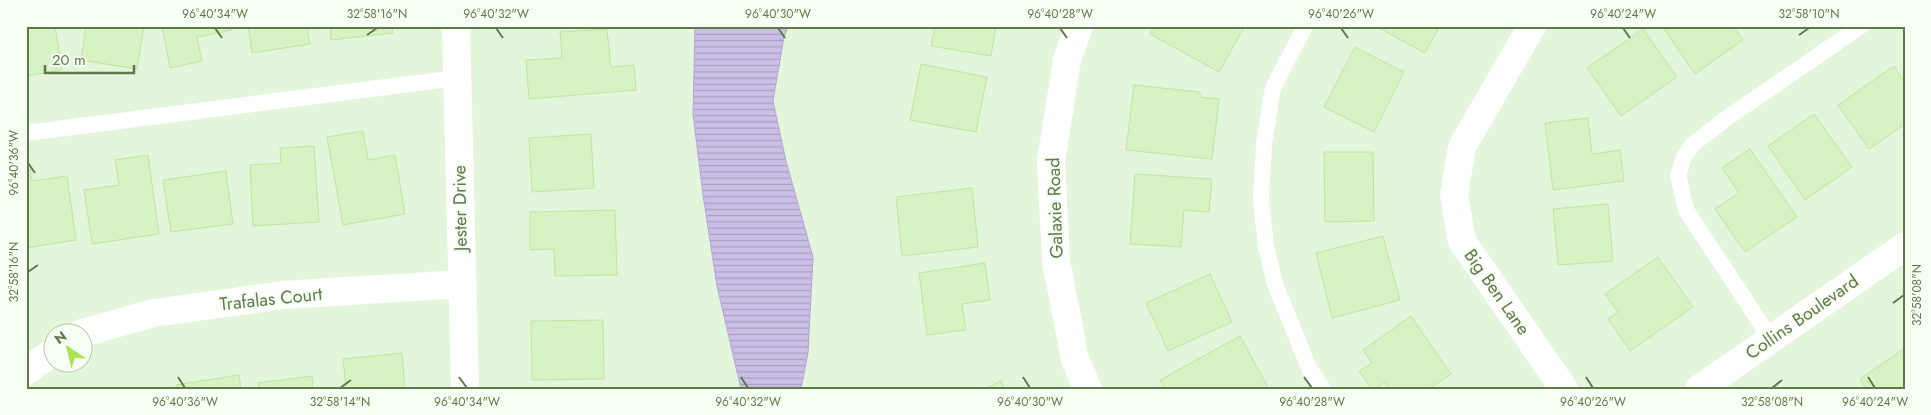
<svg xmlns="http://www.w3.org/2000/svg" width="1931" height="415" font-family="Jost,sans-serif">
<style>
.residential{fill:#e3f6dc;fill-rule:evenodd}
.water{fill:url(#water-rules);stroke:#b6a5d9}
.building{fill:#d7f2c3;stroke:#c0e4a3}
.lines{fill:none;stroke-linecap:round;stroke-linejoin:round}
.lane{stroke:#fff;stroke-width:16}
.street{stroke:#fff;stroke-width:28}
.secondary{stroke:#fff;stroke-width:28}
.ticks{fill:none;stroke:#61784d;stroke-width:2}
.labels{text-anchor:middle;stroke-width:4;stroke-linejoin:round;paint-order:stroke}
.street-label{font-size:18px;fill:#61784d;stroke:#f5fff2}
.neatline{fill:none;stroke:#61784d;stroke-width:2}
.ticks-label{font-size:12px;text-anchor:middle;fill:#61784d}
</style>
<defs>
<pattern id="water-rules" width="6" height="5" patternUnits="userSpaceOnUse" patternTransform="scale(1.25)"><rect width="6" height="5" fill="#ccbfe7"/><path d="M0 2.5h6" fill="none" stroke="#a9a0bd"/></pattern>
</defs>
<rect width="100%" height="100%" fill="#effdeb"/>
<path class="residential" d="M26,26H1905V389H26ZM52,332H82V362H52Z"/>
<path class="water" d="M695,26H788L784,37L773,101L786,161L813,257L808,353L801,389H741L717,286L703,195L693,114Z"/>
<path class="building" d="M26,26H55L62,70L26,76Z
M86,26H144L137,69L81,60Z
M162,26H232V30L197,37L202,61L170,68Z
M248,26H307L310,44L252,53Z
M330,26H392L393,33L331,40Z
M935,26H996L991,56L931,46Z
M1154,26H1245L1219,72L1150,34Z
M1375,26H1440L1425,53Z
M1662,26H1734L1743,40L1695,74Z
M607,29L611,67L634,65L636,90L529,99L526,60L562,58L560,32Z
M1643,29L1677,77L1621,116L1587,68Z
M1355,47L1404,72L1374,132L1324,107Z
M921,64L987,77L976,132L910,120Z
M1894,66L1905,82V124L1869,149L1838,105Z
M1134,85L1200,92V97L1219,99L1212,159L1126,150Z
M1814,114L1852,167L1805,200L1768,146Z
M1588,118L1592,154L1620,150L1624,181L1553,190L1545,123Z
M363,131L368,160L395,155L405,214L343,225L327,137Z
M591,134L594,188L532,192L529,138Z
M314,146L319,222L253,226L250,165L281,163L280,148Z
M1750,149L1797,217L1745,252L1715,209L1739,193L1722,168Z
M1324,152H1373L1374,221L1325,222Z
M148,155L159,234L92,244L84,190L119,185L115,160Z
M30,169L32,181L67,176L76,240L26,248V170Z
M226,171L233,224L171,232L163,180Z
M1135,174L1212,179L1209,212L1184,210L1181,247L1130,244Z
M972,188L978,247L902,256L896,197Z
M1608,204L1613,261L1558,265L1553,209Z
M615,210L617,275L555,276L554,249L530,250V212Z
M1383,236L1400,300L1332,318L1316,253Z
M1658,257L1693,307L1630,351L1608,319L1618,312L1605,294Z
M985,263L990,300L962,304L966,330L927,335L919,273Z
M1210,274L1232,322L1168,351L1146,303Z
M1411,316L1451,374L1429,389H1389L1385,382L1375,389H1372L1359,371L1372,363L1363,350Z
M603,320L604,379L532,380L531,321Z
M1240,336L1269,389H1165L1160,380Z
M1905,348V389H1866L1860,379Z
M402,353L405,389H346L343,359Z
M239,375L241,389H176V385Z
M312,376L313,389H259L258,383Z
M1001,381L1005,389H985Z"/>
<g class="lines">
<path class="lane" d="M1305,26L1273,88L1264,144L1261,199L1266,247L1275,284L1309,368L1323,389
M26,133L457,78
M1771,339L1686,210L1678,175L1683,159L1692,145L1727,118L1861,26"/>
<path class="street" d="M456,26L465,389
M1532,26L1462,147L1454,194L1462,241L1564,389
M82,333L154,313L283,295L462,284
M26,371L52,353"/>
<path class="secondary" d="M1079,26L1067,60L1051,162L1056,261L1075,360L1088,389
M1699,389L1905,246"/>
</g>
<path class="ticks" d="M215,28L222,38M496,28L503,38M778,28L785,38M1060,28L1067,38M1341,28L1348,38M1623,28L1630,38M367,35L377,28M1799,35L1809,28M28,163L35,173M28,272L38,265M1893,303L1904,295M178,377L185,388M459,377L467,388M741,377L748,388M1023,377L1030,388M1304,377L1312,388M1586,377L1593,388M1868,377L1875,388M340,388L351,380M1772,388L1782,380"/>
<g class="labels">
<g class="street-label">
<text transform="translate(460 208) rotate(-91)" y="6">Jester Drive</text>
<text transform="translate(1055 208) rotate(-92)" y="6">Galaxie Road</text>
<text transform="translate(1497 292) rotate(55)" y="6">Big Ben Lane</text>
<text transform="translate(271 299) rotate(-6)" y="6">Trafalas Court</text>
<text transform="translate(1802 317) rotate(-35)" y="6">Collins Boulevard</text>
</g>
</g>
<rect width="1931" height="415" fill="none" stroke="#f5fff2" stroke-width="55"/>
<g transform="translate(68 348) rotate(325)"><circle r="24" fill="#f5fff2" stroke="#bac9b0"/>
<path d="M0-4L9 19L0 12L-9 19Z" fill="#aae453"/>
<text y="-8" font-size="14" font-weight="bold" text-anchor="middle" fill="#61784d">N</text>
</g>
<path d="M45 65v8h89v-8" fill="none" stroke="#61784d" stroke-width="2.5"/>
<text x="52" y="65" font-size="15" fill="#61784d" stroke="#f5fff2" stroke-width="4" paint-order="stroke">20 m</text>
<rect x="28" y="28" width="1876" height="360" class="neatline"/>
<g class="ticks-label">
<text x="215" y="18">96°40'34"W</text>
<text x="377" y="18">32°58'16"N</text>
<text x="496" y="18">96°40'32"W</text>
<text x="778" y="18">96°40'30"W</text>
<text x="1060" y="18">96°40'28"W</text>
<text x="1341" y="18">96°40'26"W</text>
<text x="1623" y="18">96°40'24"W</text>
<text x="1809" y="18">32°58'10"N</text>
<text transform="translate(14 163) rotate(-90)" y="4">96°40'36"W</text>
<text transform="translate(14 272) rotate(-90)" y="4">32°58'16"N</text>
<text transform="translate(1917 295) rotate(-90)" y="4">32°58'08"N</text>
<text x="185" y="406">96°40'36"W</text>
<text x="340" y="406">32°58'14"N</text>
<text x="467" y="406">96°40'34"W</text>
<text x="748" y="406">96°40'32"W</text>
<text x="1030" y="406">96°40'30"W</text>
<text x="1312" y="406">96°40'28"W</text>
<text x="1593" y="406">96°40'26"W</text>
<text x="1772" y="406">32°58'08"N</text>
<text x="1875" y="406">96°40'24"W</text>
</g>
</svg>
